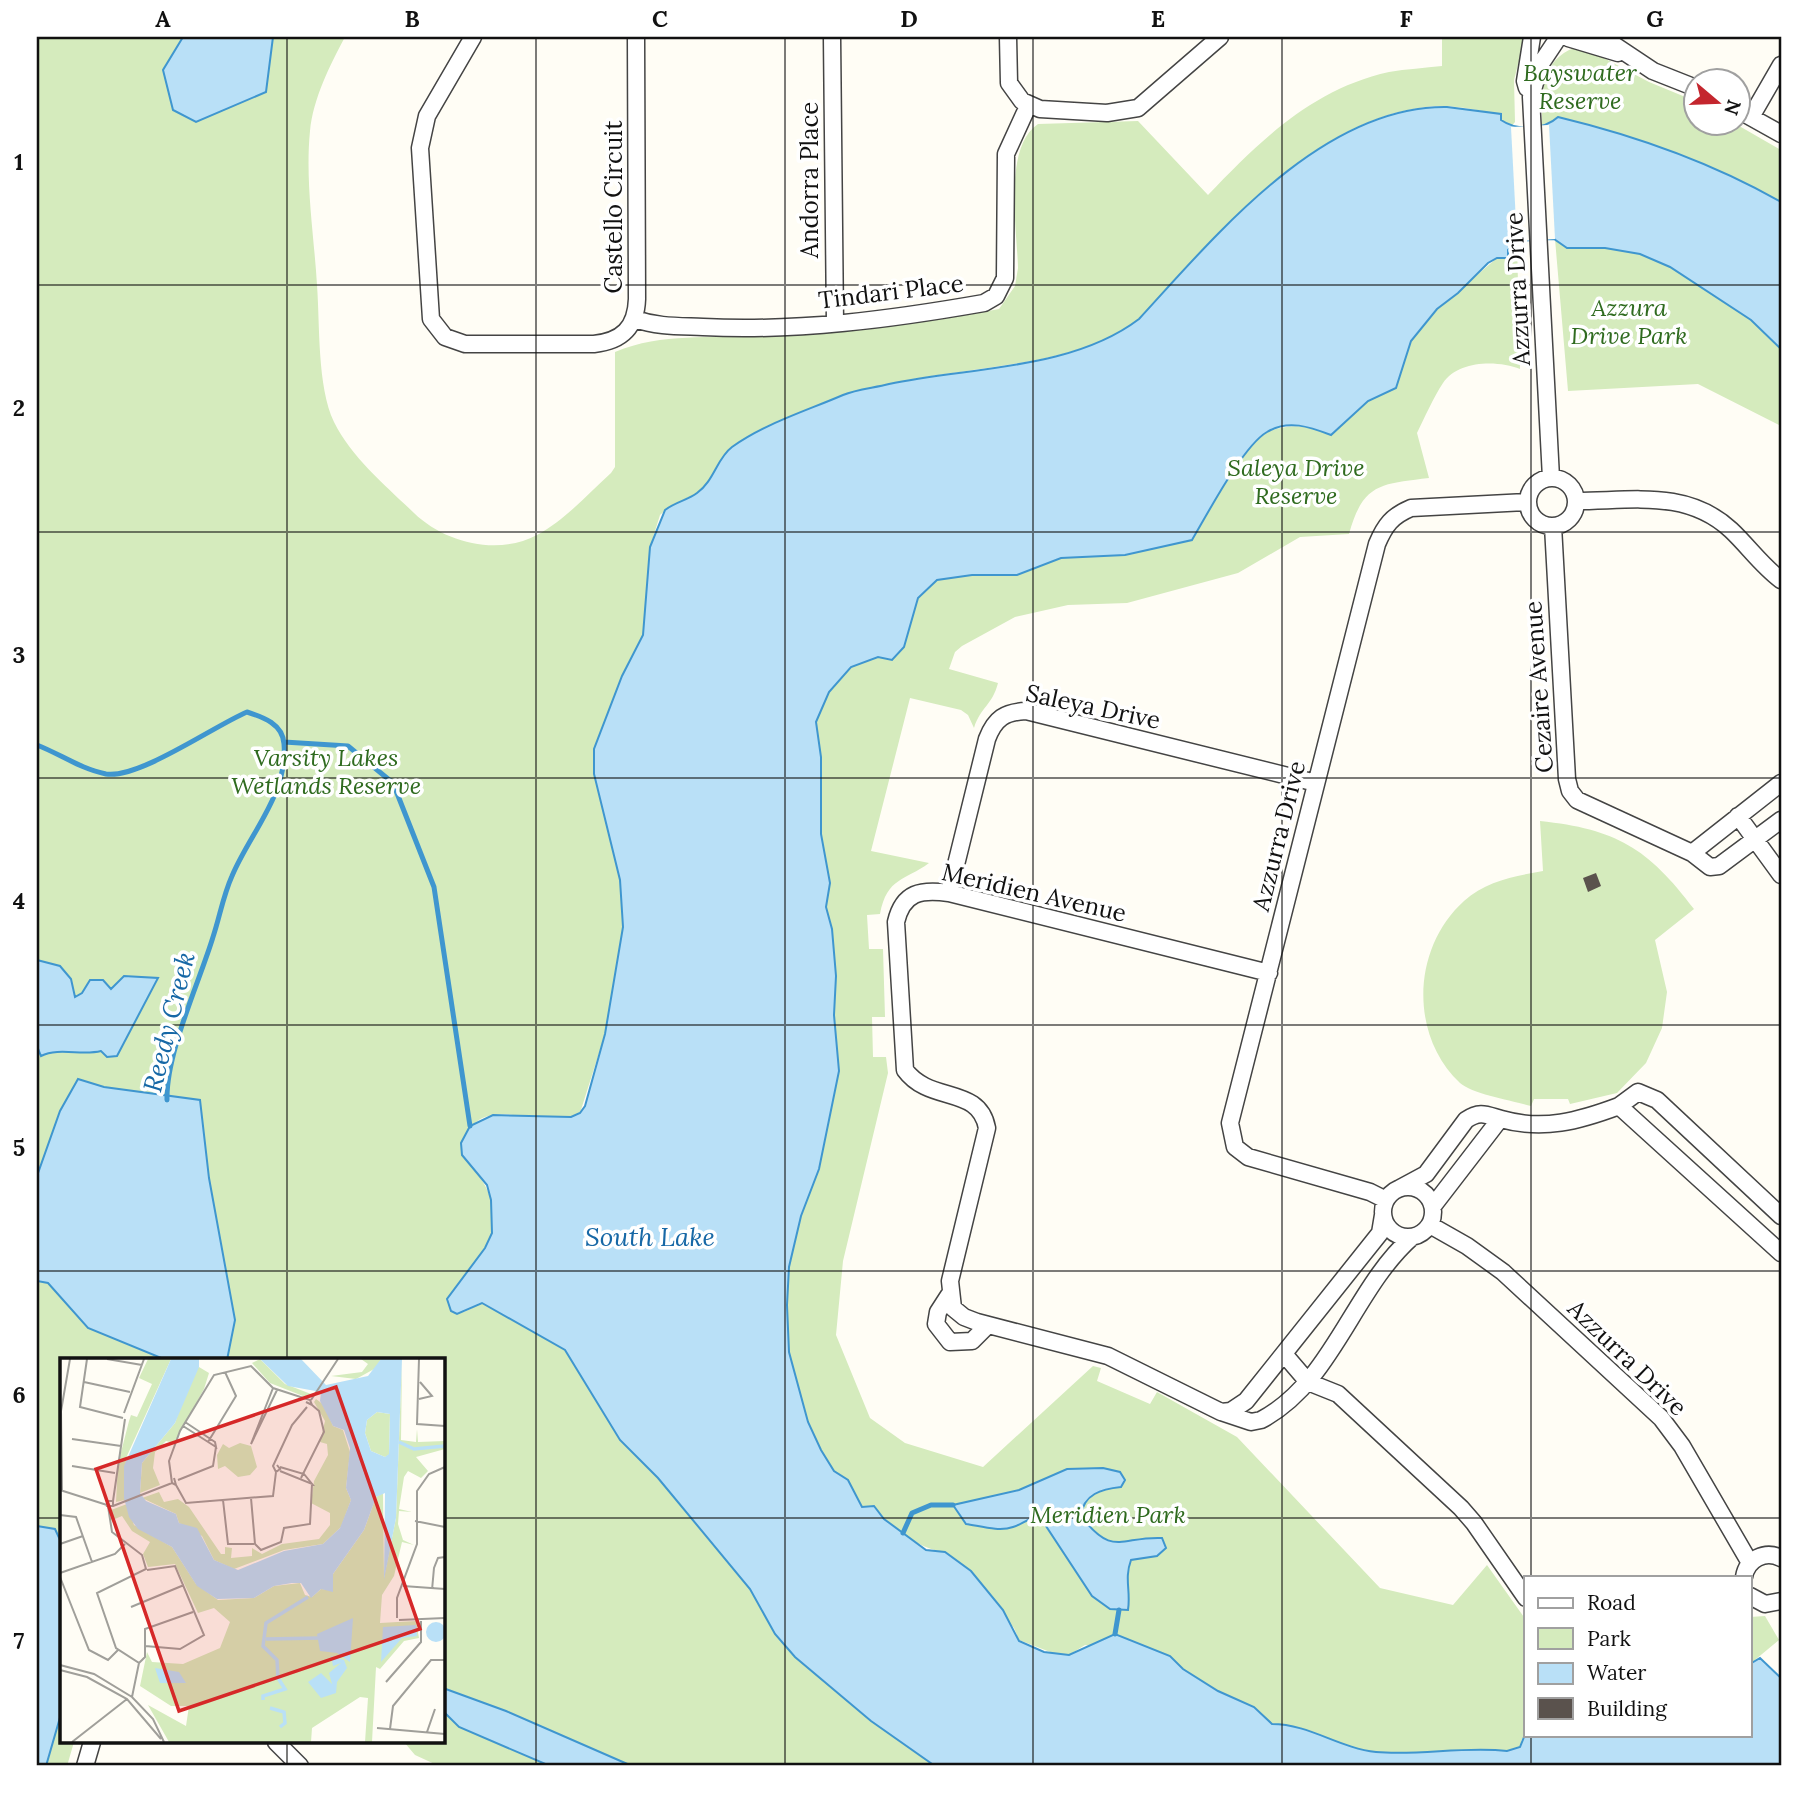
<svg xmlns="http://www.w3.org/2000/svg" width="1818" height="1803" font-family="Lora,serif">
<style>
.park{fill:#d5ebbd}
.water{fill:#b9e0f7;stroke:#3f96cf;stroke-width:2}
.pier{fill:#fffdf5}
.lines{fill:none;stroke-linecap:round;stroke-linejoin:round}
.stream{stroke:#3f96cf;stroke-width:5}
.building{fill:#5a524d}
.minor-casing{stroke:#444;stroke-width:19}
.minor{stroke:#fff;stroke-width:16}
.grid{fill:none;stroke:#111;stroke-width:2;stroke-opacity:0.55}
.labels{text-anchor:middle;stroke-width:7;stroke-linejoin:round;paint-order:stroke}
.park-label{font-size:24px;font-style:italic;fill:#2f6b1f;stroke:#fff}
.street-label{font-size:24px;fill:#111;stroke:#fff}
.water-label{font-size:26px;font-style:italic;fill:#1768a6;stroke:#fff}
.inset-river{fill:none;stroke:#b9e0f7;stroke-width:3.5}
.inset-road{fill:none;stroke:#a09f9a;stroke-width:2}
.view{fill:#d62828;fill-opacity:0.15;stroke:#d62828;stroke-width:3.5}
.inset-edge{fill:none;stroke:#111;stroke-width:3.5}
.neatline{fill:none;stroke:#111;stroke-width:2.5}
.grid-label{font-size:23px;text-anchor:middle;font-weight:bold;fill:#111}
</style>
<rect width="100%" height="100%" fill="#fffdf5"/>
<path class="park" d="M37,37H345C330,65 313,99 310,131C305,181 314,235 317,285C320,325 317,386 334,422C352,458 386,486 414,513C445,543 498,556 537,535C565,520 588,494 611,473L615,467V352C663,332 710,339 761,336C841,331 921,325 999,309L1015,286L1018,268C1017,229 1003,147 1038,124L1138,121L1208,195C1260,141 1312,89 1389,72C1406,69 1425,68 1442,66V37H1525L1514,80L1515,122L1511,127L1501,120L1500,114C1480,111 1457,105 1437,106C1316,113 1215,236 1139,319C1087,358 1022,362 960,372C920,377 881,385 843,395L772,424L730,448L706,485L696,494L670,506L660,515L650,547L643,635L627,665L594,749V774L620,880L623,927L605,1034L580,1113C537,1134 471,1082 462,1155C483,1176 503,1208 490,1240C480,1262 459,1278 448,1299L464,1312L482,1303L565,1350L620,1440L658,1478L750,1589L775,1634L795,1657L871,1721L935,1766H632L506,1711L443,1688V1360H61V1742H74L67,1766H37Z
M1574,48H1585L1649,82L1695,101L1696,122L1734,123L1781,150V202C1711,163 1636,136 1558,117L1549,125H1542C1542,94 1540,61 1574,48Z
M1555,239L1567,248H1605L1640,254L1670,267L1751,320L1781,349V426L1698,384L1568,391Z
M1517,241L1520,369C1498,360 1458,360 1443,383C1433,398 1425,417 1417,433L1429,478C1381,484 1363,483 1349,534L1300,537L1238,573L1127,603L1068,605L1015,617L962,646L955,652L949,669L998,683C992,706 981,706 974,728L968,715L961,710L910,698L871,851L929,863C905,881 887,877 880,914L867,915L869,949H883L885,1017H872L873,1057H886L888,1073L843,1261L836,1335L870,1418L905,1443L983,1467L1093,1366L1101,1368L1097,1381L1150,1404L1157,1392L1237,1437L1380,1588L1453,1605L1487,1565L1526,1620V1732L1521,1741L1534,1754C1480,1747 1428,1757 1376,1752C1339,1748 1309,1724 1272,1724L1254,1707L1218,1691L1183,1669L1170,1656L1085,1645L1069,1655H1058L1019,1640L1014,1628L945,1552C918,1549 891,1528 874,1506L862,1507L848,1480L834,1471L821,1450L808,1422L789,1352L787,1305L789,1267L801,1216L819,1169L839,1071L834,1015L836,976L832,929L826,907L830,883L821,834V757L816,722L829,692L851,667L904,647L918,598L937,580L972,575H1017L1061,558L1125,555L1267,432C1292,423 1307,425 1331,435L1368,401L1396,388L1411,341L1437,309Z
M1540,821C1616,829 1648,848 1694,909L1655,940L1667,992L1662,1028L1646,1063L1617,1093L1570,1104L1568,1099H1534L1531,1106C1514,1101 1472,1094 1460,1083C1409,1035 1412,948 1464,901C1486,881 1515,876 1543,871Z
M1765,1616L1779,1640L1750,1664V1617Z
M443,1711L459,1727L550,1766H439L415,1755L404,1742H443Z"/>
<path class="water" d="M183,37H273L266,92L196,122L173,110L163,70Z
M1447,107L1501,114V120C1517,131 1544,130 1558,117C1637,136 1711,162 1781,202V349L1751,320L1670,267L1640,254L1605,248H1567L1554,239L1517,241L1508,250V258H1497L1488,263L1458,293L1437,309L1411,341L1396,388L1368,401L1331,435C1310,427 1288,419 1267,432C1243,446 1208,513 1192,540L1125,555L1061,558L1017,575H972L937,580L918,598L904,647L892,660L878,657L851,667L829,692L816,722L821,757V834L830,883L826,907L832,929L836,976L834,1015L839,1071L819,1169L801,1216L789,1267L787,1305L789,1352L808,1422L821,1450L834,1471L848,1480L862,1507L874,1506L884,1519L926,1550L945,1552L971,1571L1003,1610L1019,1641L1044,1652L1069,1655L1115,1634L1170,1656L1183,1669L1218,1691L1254,1707L1272,1724C1309,1724 1339,1748 1376,1752C1419,1756 1464,1746 1507,1751L1520,1747L1526,1732L1750,1735V1664L1760,1658L1781,1678V1766H935L871,1721L795,1657L775,1634L750,1589L658,1478L620,1440L565,1350L482,1303L457,1314L451,1311L447,1299L485,1248L492,1233L491,1200L487,1185L462,1155L461,1143L470,1126L493,1115L571,1117L580,1113L585,1106L605,1034L623,927L620,880L594,774V749L622,676L643,635L650,547L665,510C675,502 688,500 697,493C714,481 717,458 732,447C766,423 806,411 843,395C857,389 874,388 889,384C970,367 1072,370 1139,319C1216,235 1323,105 1447,107Z
M37,960L60,966L71,979L75,997L82,993L90,980H103L111,989L124,976L158,978L117,1056L107,1057L101,1051C82,1056 59,1047 41,1056L37,1046Z
M78,1079L104,1087L200,1100L209,1178L235,1320L227,1360H166L88,1328L48,1283L37,1281V1176L60,1111Z
M1103,1468L1120,1472L1125,1480L1121,1487C1102,1489 1083,1494 1081,1516C1113,1558 1121,1536 1162,1538L1166,1548L1157,1556L1131,1560C1124,1579 1131,1591 1128,1610L1110,1609L1092,1596L1040,1517C1029,1517 1023,1524 1013,1527C999,1532 980,1526 966,1524L953,1505L1019,1490L1067,1469Z
M37,1526L55,1529L61,1542V1714L46,1766H37Z
M443,1688L506,1711L632,1766H550L459,1727L443,1711Z"/>
<path class="pier" d="M1549,125L1555,239L1517,241L1511,127Z"/>
<g class="lines">
<path class="stream" d="M284,742L348,746L393,783L434,887L470,1126
M37,745C60,754 81,769 106,774C139,779 214,726 247,712C263,717 283,724 284,744C288,794 250,833 232,876C223,896 220,916 213,937C199,983 166,1053 167,1100
M903,1533L912,1513L931,1505H953
M1115,1634L1119,1610"/>
</g>
<path class="building" d="M1596,873L1601,886L1588,892L1583,878Z"/>
<g class="lines">
<defs>
<path id="minor" d="M473,37L427,116L420,148L431,319L445,337L465,344H594C622,341 636,328 637,299L636,37
M832,37L835,323
M1008,37L1009,83L1022,101L1040,109L1107,113L1138,108L1220,37
M1602,37L1653,71L1696,88
M1568,38L1618,53
M1527,88L1525,81L1532,37
M1738,110L1781,134
M1751,117L1781,65
M635,319C658,327 679,326 703,327C796,332 893,319 984,303L996,296L1005,278L1006,154L1028,106
M1551,478L1531,97L1540,65L1556,41
M1528 502a24 24 0 1 1 48 0a24 24 0 1 1-48 0Z
M1576,501C1632,501 1687,489 1731,530C1748,546 1762,566 1781,580
M1553,526L1567,779L1570,791L1577,800L1692,853
M1781,783L1692,853L1710,867L1719,866L1781,820
M1738,816L1781,875
M949,893L987,739C995,718 1005,712 1026,711L1316,783
M1383 1212a25 25 0 1 1 50 0a25 25 0 1 1-50 0Z
M1400,1188L1426,1174L1466,1120C1480,1110 1487,1115 1501,1119C1543,1131 1579,1121 1619,1106
M1386,1200L1370,1192L1248,1157L1235,1147L1230,1123L1377,544C1385,525 1392,516 1411,508L1528,502
M1433,1206L1500,1119
M1383,1215L1380,1233L1246,1401L1231,1411L1221,1412L1251,1422L1261,1420C1333,1382 1353,1289 1412,1237
M1781,1216L1657,1100L1638,1092L1619,1106L1781,1253
M1430,1225L1467,1246L1503,1272L1661,1418L1682,1446L1750,1563
M949,1295L938,1312L936,1324L950,1342L972,1341L988,1325
M1284,1354L1308,1382L1338,1394L1461,1508L1474,1523L1526,1598
M1221,1412L1108,1356L977,1322L964,1317L953,1308L950,1281L987,1128C979,1085 930,1104 905,1070L896,922C903,892 921,889 949,893L1269,973
M1744,1577C1747,1559 1765,1550 1781,1558
M1750,1596L1765,1604L1781,1601
M276,1742L300,1766
M85,1766L92,1742"/>
</defs>
<use href="#minor" class="minor-casing"/>
<use href="#minor" class="minor"/>
</g>
<path class="grid" d="M287,37V1360M536,37V1766M785,37V1766M1033,37V1766M1282,37V1766M1531,37V1577M37,285H1781M37,532H1781M37,778H1781M37,1025H1781M37,1271H1781M37,1518H61M443,1518H1781M1531,1735V1766M287,1742V1766"/>
<g class="labels">
<g class="park-label">
<text x="1580" y="81">Bayswater<tspan x="1580" dy="28">Reserve</tspan></text>
<text x="1629" y="316">Azzura<tspan x="1629" dy="28">Drive Park</tspan></text>
<text x="1296" y="476">Saleya Drive<tspan x="1296" dy="28">Reserve</tspan></text>
<text x="326" y="766">Varsity Lakes<tspan x="326" dy="28">Wetlands Reserve</tspan></text>
<text x="1108" y="1523">Meridien Park</text>
</g>
<g class="street-label">
<text transform="translate(810 180) rotate(-90)" y="8">Andorra Place</text>
<text transform="translate(614 207) rotate(-90)" y="8">Castello Circuit</text>
<text transform="translate(1518 289) rotate(-93)" y="8">Azzurra Drive</text>
<text transform="translate(891 292) rotate(-7)" y="8">Tindari Place</text>
<text transform="translate(1539 687) rotate(-94)" y="8">Cezaire Avenue</text>
<text transform="translate(1093 707) rotate(12)" y="8">Saleya Drive</text>
<text transform="translate(1279 836) rotate(-76)" y="8">Azzurra Drive</text>
<text transform="translate(1034 893) rotate(13)" y="8">Meridien Avenue</text>
<text transform="translate(1627 1358) rotate(44)" y="8">Azzurra Drive</text>
</g>
<g class="water-label">
<text transform="translate(169 1022) rotate(-76)" y="9">Reedy Creek</text>
<text x="650" y="1246">South Lake</text>
</g>
</g>
<g transform="translate(60 1358)">
<rect width="385" height="385" fill="#fffdf5"/>
<path d="M317,54L330,56L329,97L325,99L311,93L305,75L307,62Z" fill="#d5ebbd"/>
<path d="M88,1H111L66,100L65,142L56,144L58,106L69,63L71,57L77,59L92,26L79,20ZM200,1L225,26L251,36L248,40L210,25L192,5ZM301,1H321L316,10L296,21L271,18L302,14L308,6ZM342,1L341,82L356,84L357,71L358,84L385,83V91L356,99L368,113L361,120L348,113L344,119L339,151L352,154L339,153L338,166L343,182L354,187L342,184L334,218L322,237L320,265L356,263L359,280L344,283L320,311L316,309L312,384H305L308,340L300,339L252,370L251,384H109L88,347L126,368L129,348H111L80,328L87,294L92,304L123,306L160,290L170,264L154,250L138,255L115,206L88,209L83,196L90,184L72,173L62,158L50,163L51,152L67,146L74,167L112,189L136,226L158,242L194,240L214,228L240,225L245,237L252,239L261,231L273,232V216L304,172L316,139L323,135L324,220L336,160ZM139,9L149,15L144,31L114,85L106,83L95,94L93,110L100,127L80,135L82,105L115,65L132,14ZM256,41L264,47L273,68L283,72L290,94L286,130L291,142L281,169L263,186L224,192L174,211L154,202L142,178L119,165L116,156L82,140L99,134L104,144L118,141L129,149L161,196H165V189L172,190L171,200L192,198V190L202,196L222,186L259,181L270,167V155L251,145L254,123L268,97L267,86L260,84L265,63L254,44ZM180,85L191,88L197,109L190,117L178,119L165,108L158,111L157,97L163,86L169,90Z" fill="#d5ebbd"/>
<path d="M111,1H139V9L115,65L82,105L80,135L86,143L116,156L119,165L137,170L154,202L178,212L224,193L263,186L280,170L291,142L286,130L290,90L284,72L273,68L260,43L261,34L228,28L200,1H241L266,27L308,18L321,1H342L336,160L324,222L325,135L316,139L304,172L273,216V234L261,231L251,240L241,225H232L214,228L194,240L157,241L137,228L112,189L78,171L69,159L64,140V108ZM317,54L330,56L329,96L325,99L311,93L305,75L307,62ZM293,260L290,304L277,295L260,293L257,276ZM366 274a10 10 0 1 1 20 0a10 10 0 1 1-20 0ZM356,267L357,278L342,280L321,304L323,269ZM271,298L284,302L287,310L277,324L276,335L261,340L248,324L261,315L272,326L269,315L281,305L273,308ZM95,310L119,314L126,325H100Z" fill="#b9e0f7" fill-rule="evenodd"/>
<path class="inset-river" d="M339,84L354,91L385,88M206,281L260,280M203,342V338L225,331L218,320L217,302L203,288L206,265L248,239M210,350L224,354L225,365L220,369"/>
<path class="inset-road" d="M27,1L20,49L63,60M47,1L82,7M359,1L357,66L385,68M24,24L70,34M213,30L191,86L217,32M359,41L372,38L360,24M251,42L278,1M1,52L2,133M1,53L10,1M64,55L84,1M123,68L156,89L155,84L125,64M12,81L61,88M148,84L176,38L165,14M217,107L220,111L216,114L213,108L232,67L247,49M12,108L55,115M220,113L252,126L244,116L220,109M114,120L116,127L112,125L109,103L120,73L154,17L191,8L213,30L250,42L252,47L246,44M241,120L264,74L259,53L252,47M118,122L153,108L156,89M116,127L126,145L213,138L216,114M0,132L47,147M191,140L195,186L201,192L221,184L224,170L250,166L252,126M163,142L168,186H194M48,143H53V148H47ZM53,143L65,61M48,148L52,174L82,197L86,211L37,235L56,290L79,305L72,339M53,148L112,125M0,157L16,159L32,204M355,163L385,169M0,186L23,178M0,215L55,196L65,186M0,219L29,292L48,302L58,292M343,228L385,231M372,232L374,210L378,200L385,199M71,249L124,227M337,260V240L357,186V133L369,116L385,109M339,262L385,260M85,288L120,291L144,277L115,208L87,212M79,305L85,299V271L133,254M0,307L34,316L72,339L93,361L104,384M0,312L27,319L67,341L101,381M326,324L361,284V261M317,370L385,376M330,371L333,348L371,302H385M367,374L375,351M12,384L67,341"/>
<path class="view" d="M276,29L360,271L119,353L36,111Z"/>
<rect width="385" height="385" class="inset-edge"/>
</g>
<rect width="1818" height="1803" fill="none" stroke="#ffffff" stroke-width="77"/>
<rect x="1524" y="1576" width="228" height="161" fill="#ffffff" stroke="#a0a0a0" stroke-width="2"/>
<rect x="1538" y="1598" width="35" height="10" fill="#ffffff" stroke="#a0a0a0" stroke-width="2"/>
<text x="1587" y="1610" font-size="21" fill="#111111">Road</text>
<rect x="1538" y="1628" width="35" height="21" fill="#d5ebbd" stroke="#a0a0a0" stroke-width="2"/>
<text x="1587" y="1646" font-size="21" fill="#111111">Park</text>
<rect x="1538" y="1663" width="35" height="21" fill="#b9e0f7" stroke="#a0a0a0" stroke-width="2"/>
<text x="1587" y="1680" font-size="21" fill="#111111">Water</text>
<rect x="1538" y="1698" width="35" height="21" fill="#5a524d" stroke="#a0a0a0" stroke-width="2"/>
<text x="1587" y="1716" font-size="21" fill="#111111">Building</text>
<g transform="translate(1717 102) rotate(109)"><circle r="33" fill="#ffffff" stroke="#a0a0a0" stroke-width="2"/>
<path d="M0-5L12 26L0 18L-12 26Z" fill="#c4262e"/>
<text y="-10" font-size="19" font-weight="bold" text-anchor="middle" fill="#111111">N</text>
</g>
<rect x="38" y="38" width="1742" height="1726" class="neatline"/>
<g class="grid-label">
<text x="163" y="27">A</text>
<text x="412" y="27">B</text>
<text x="660" y="27">C</text>
<text x="909" y="27">D</text>
<text x="1158" y="27">E</text>
<text x="1406" y="27">F</text>
<text x="1655" y="27">G</text>
<text x="19" y="170">1</text>
<text x="19" y="416">2</text>
<text x="19" y="663">3</text>
<text x="19" y="909">4</text>
<text x="19" y="1156">5</text>
<text x="19" y="1403">6</text>
<text x="19" y="1649">7</text>
</g>
</svg>
